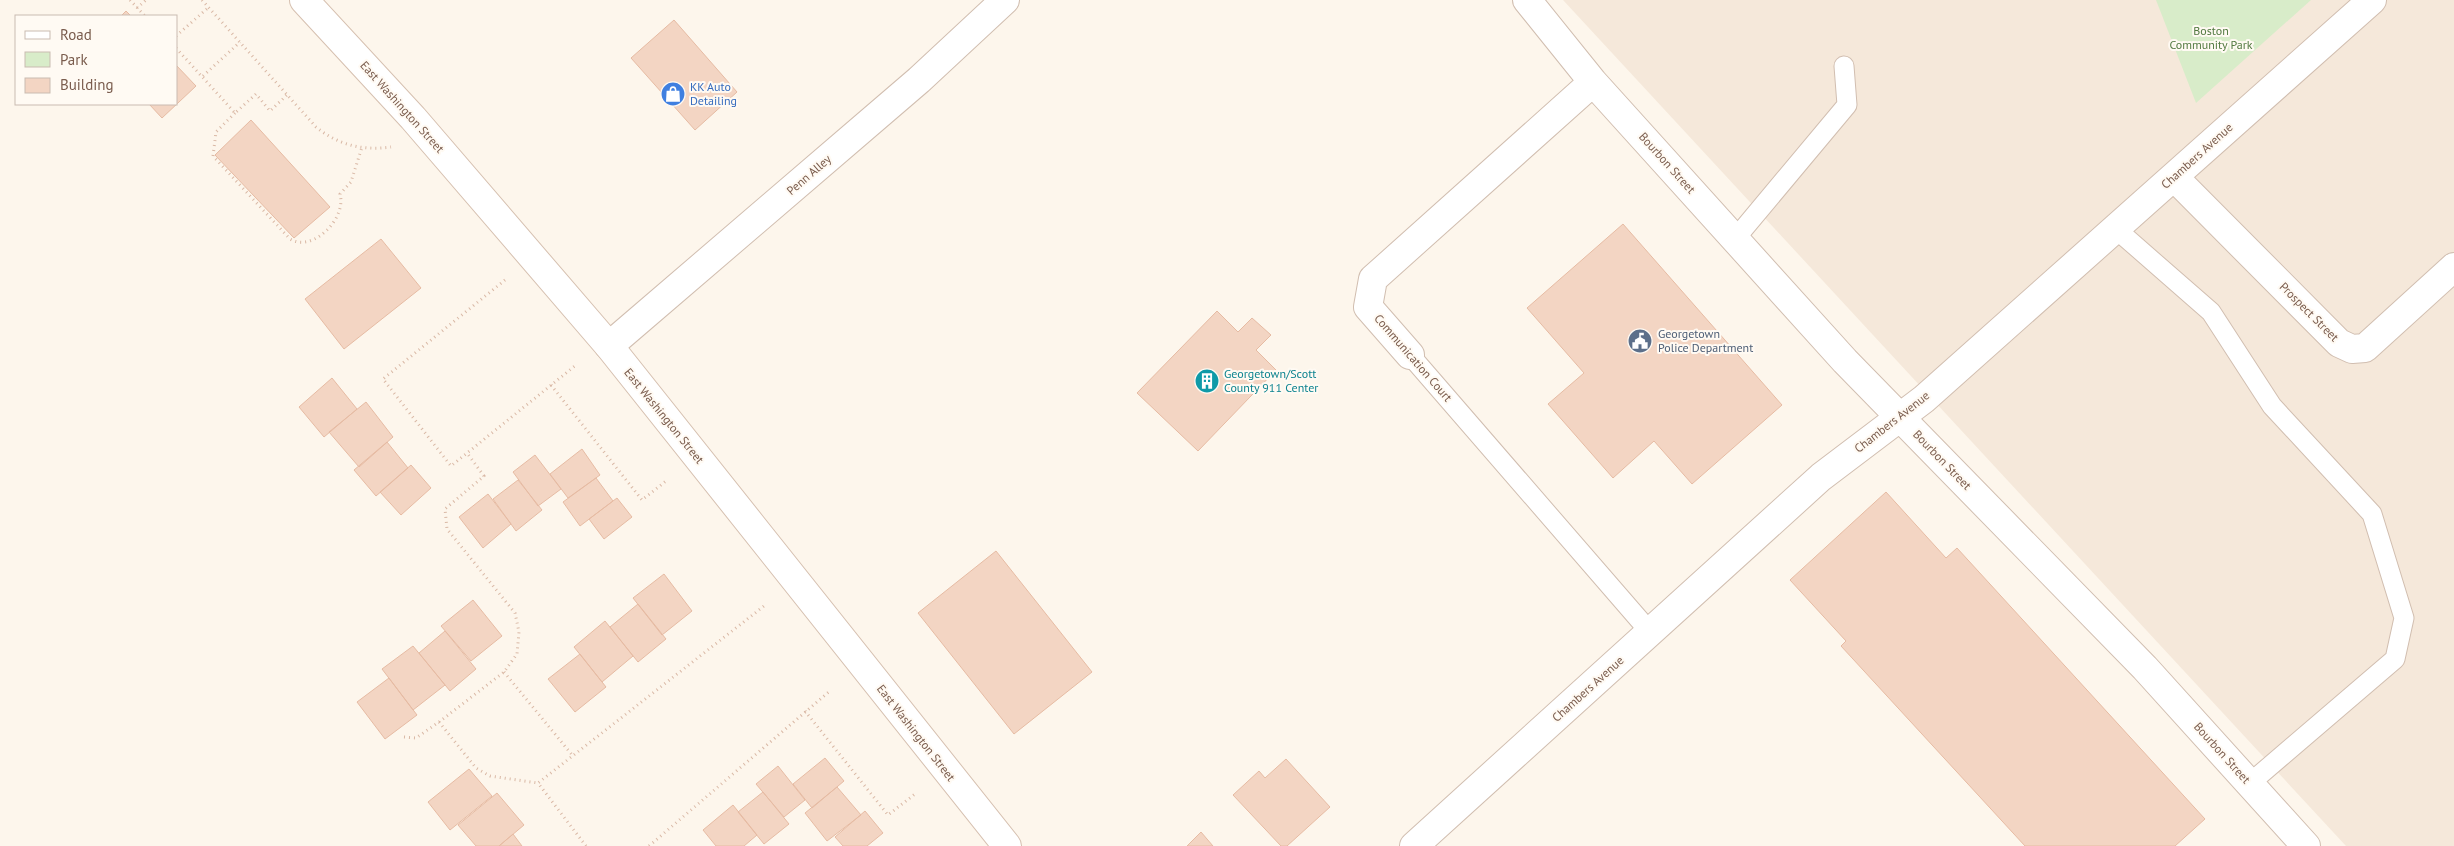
<svg xmlns="http://www.w3.org/2000/svg" width="2454" height="846" font-family="'PT Sans',sans-serif">
<style>
.residential{fill:#f5e8da}
.green{fill:#d8ecc9}
.building{fill:#f3d5c3;stroke:#e6bba3}
.lines{fill:none;stroke-linecap:round;stroke-linejoin:round}
.lane-casing{stroke:#d1beb0;stroke-width:21}
.street-casing{stroke:#d1beb0;stroke-width:30}
.secondary-casing{stroke:#d6c0b0;stroke-width:30}
.path{stroke:#d9b8a5;stroke-width:3;stroke-dasharray:1 4;stroke-linecap:butt}
.lane{stroke:#fff;stroke-width:19}
.street{stroke:#fff;stroke-width:28}
.secondary{stroke:#fff;stroke-width:28}
.labels{text-anchor:middle;stroke-width:4;stroke-linejoin:round;paint-order:stroke}
.park-label{font-size:12px;fill:#537a41;stroke:#fffaf3}
.shop-label{font-size:12px;fill:#366cbe;stroke:#fffaf3;text-anchor:start}
.street-label{font-size:12px;fill:#7a5c4d;stroke:#fffaf3}
.service-label{font-size:12px;fill:#4e5e75;stroke:#fffaf3;text-anchor:start}
.culture-label{font-size:12px;fill:#0d838f;stroke:#fffaf3;text-anchor:start}
</style>
<rect width="100%" height="100%" fill="#fdf6ec"/>
<path class="residential" d="M1563,0H2454V846H2346Z"/>
<path class="green" d="M2156,0H2311L2196,103Z"/>
<path class="building" d="M126,11L131,16H121Z
M674,20L737,92L695,130L631,58Z
M176,65L196,86L162,118L149,104H176Z
M251,120L330,207L294,238L215,155Z
M1623,224L1782,405L1692,484L1654,441L1613,478L1548,404L1584,373L1527,308Z
M381,239L421,288L344,349L305,299Z
M1217,311L1238,332L1252,318L1271,335L1256,350L1276,370L1198,451L1137,393Z
M332,378L357,409L324,437L299,407Z
M366,402L393,437L359,467L329,432Z
M387,442L408,468L376,496L354,470Z
M582,449L600,475L568,498L550,474Z
M535,455L561,489L538,506L513,472Z
M411,465L431,488L401,515L380,492Z
M596,478L613,501L580,526L563,502Z
M518,480L542,510L516,531L493,499Z
M1886,492L1946,558L1957,548L2205,819L2175,846H2025L1841,646L1846,641L1790,580Z
M488,494L511,524L483,548L459,517Z
M617,498L632,517L604,539L589,519Z
M996,551L1092,672L1014,734L918,613Z
M664,574L692,611L662,635L633,598Z
M473,600L502,636L471,661L441,626Z
M638,604L666,639L638,662L610,627Z
M605,621L633,656L602,682L574,647Z
M445,631L476,669L450,691L419,653Z
M413,646L445,685L413,710L382,669Z
M580,654L606,687L575,712L548,679Z
M389,678L417,715L385,739L357,702Z
M825,758L844,781L812,808L793,784Z
M1286,759L1330,807L1287,846H1281L1233,795L1259,771L1265,778Z
M778,766L805,800L784,817L756,784Z
M469,769L492,796L450,830L428,802Z
M837,787L861,815L827,841L805,813Z
M763,792L789,824L764,844L738,812Z
M497,793L524,825L499,846H476L458,825Z
M733,805L757,835L744,846H716L703,830Z
M865,811L883,833L867,846H843L835,837Z
M1201,832L1213,846H1187Z
M513,834L522,846H499Z"/>
<g class="lines">
<defs>
<path id="lane" d="M2116,229L2211,312L2272,406L2372,514L2404,618L2395,659L2249,784
M1735,239L1847,105L1844,66
M1410,355L1650,632"/>
<path id="street" d="M1527,0L1593,82L1845,361L2145,668L2306,846
M2174,177L2339,343L2352,349L2365,348L2454,267
M609,346L919,80L1005,0
M1410,355L1368,307L1373,279L1593,82
M1414,846L1821,477L1924,399L2372,0"/>
<path id="secondary" d="M304,0L413,118L609,346L1007,846"/>
</defs>
<use href="#lane" class="lane-casing"/>
<use href="#street" class="street-casing"/>
<use href="#secondary" class="secondary-casing"/>
<path class="path" d="M130,0L145,16
M202,0L316,127C338,145 363,151 391,147
M137,8L146,0
M176,36L209,7
M176,48L235,113L256,94L270,111L287,95
M203,76L240,42
M235,113L216,132L213,156L290,239C313,253 347,218 340,194L351,182L362,147
M505,280L383,379L451,466L576,365
M551,385L642,500L666,481
M504,672L573,756
M805,711L888,815L915,794
M439,722L476,768L490,776L538,783
M404,737L416,738L439,722L504,672L517,654L519,632L515,613L447,529L445,509L484,476L467,453
M586,846L538,783L764,606
M649,846L831,690"/>
<use href="#lane" class="lane"/>
<use href="#street" class="street"/>
<use href="#secondary" class="secondary"/>
</g>
<defs>
<symbol id="shop-disc" viewBox="-11 -11 22 22"><circle r="9.5" fill="#3f7fe0" stroke="#fffaf3"/><path d="M-5-2.5h2.3a2.7 3.5 0 0 1 5.4 0H5L5.5 6h-11ZM-1.5-2.5h3a1.5 2.3 0 0 0-3 0Z" fill="#fff"/></symbol>
<symbol id="civic-disc" viewBox="-11 -11 22 22"><circle r="9.5" fill="#5c6f8a" stroke="#fffaf3"/><path d="M-.6-6.5H3V-4.5H.6V-3L4-1V1h2V6H-6V1h2V-1L-.6-3ZM-1.2 2.5V6h2.4V2.5Z" fill="#fff"/></symbol>
<symbol id="building-disc" viewBox="-11 -11 22 22"><circle r="9.5" fill="#0f9aa8" stroke="#fffaf3"/><path d="M-4-6H4V6H1V3H-1V6H-4ZM-2.5-4.3h1.7v1.8h-1.7ZM.8-4.3h1.7v1.8H.8ZM-2.5-1h1.7V.8h-1.7ZM.8-1h1.7V.8H.8Z" fill="#fff"/></symbol>
</defs>
<g fill-rule="evenodd">
<use href="#shop-disc" x="659" y="80" width="28" height="28"/>
<use href="#civic-disc" x="1626" y="327" width="28" height="28"/>
<use href="#building-disc" x="1193" y="367" width="28" height="28"/>
</g>
<g class="labels">
<g class="park-label">
<text x="2211" y="35">Boston<tspan x="2211" dy="14">Community Park</tspan></text>
</g>
<g class="shop-label">
<text x="690" y="91">KK Auto<tspan x="690" dy="14">Detailing</tspan></text>
</g>
<g class="street-label">
<text transform="translate(402 107) rotate(48)" y="4">East Washington Street</text>
<text transform="translate(2197 156) rotate(-42)" y="4">Chambers Avenue</text>
<text transform="translate(1667 163) rotate(48)" y="4">Bourbon Street</text>
<text transform="translate(809 175) rotate(-41)" y="4">Penn Alley</text>
<text transform="translate(2309 312) rotate(45)" y="4">Prospect Street</text>
<text transform="translate(1413 358) rotate(49)" y="4">Communication Court</text>
<text transform="translate(664 416) rotate(51)" y="4">East Washington Street</text>
<text transform="translate(1892 422) rotate(-38)" y="4">Chambers Avenue</text>
<text transform="translate(1942 460) rotate(46)" y="4">Bourbon Street</text>
<text transform="translate(1588 689) rotate(-42)" y="4">Chambers Avenue</text>
<text transform="translate(916 733) rotate(52)" y="4">East Washington Street</text>
<text transform="translate(2222 753) rotate(48)" y="4">Bourbon Street</text>
</g>
<g class="service-label">
<text x="1658" y="338">Georgetown<tspan x="1658" dy="14">Police Department</tspan></text>
</g>
<g class="culture-label">
<text x="1224" y="378">Georgetown/Scott<tspan x="1224" dy="14">County 911 Center</tspan></text>
</g>
</g>
<rect x="15" y="15" width="162" height="90" fill="#fffaf3" stroke="#cabbb1"/>
<rect x="25" y="31" width="25" height="8" fill="#ffffff" stroke="#cabbb1"/>
<text x="60" y="40" font-size="15" fill="#7a5c4d">Road</text>
<rect x="25" y="52" width="25" height="15" fill="#d8ecc9" stroke="#cabbb1"/>
<text x="60" y="65" font-size="15" fill="#7a5c4d">Park</text>
<rect x="25" y="78" width="25" height="15" fill="#f3d5c3" stroke="#cabbb1"/>
<text x="60" y="90" font-size="15" fill="#7a5c4d">Building</text>
</svg>
